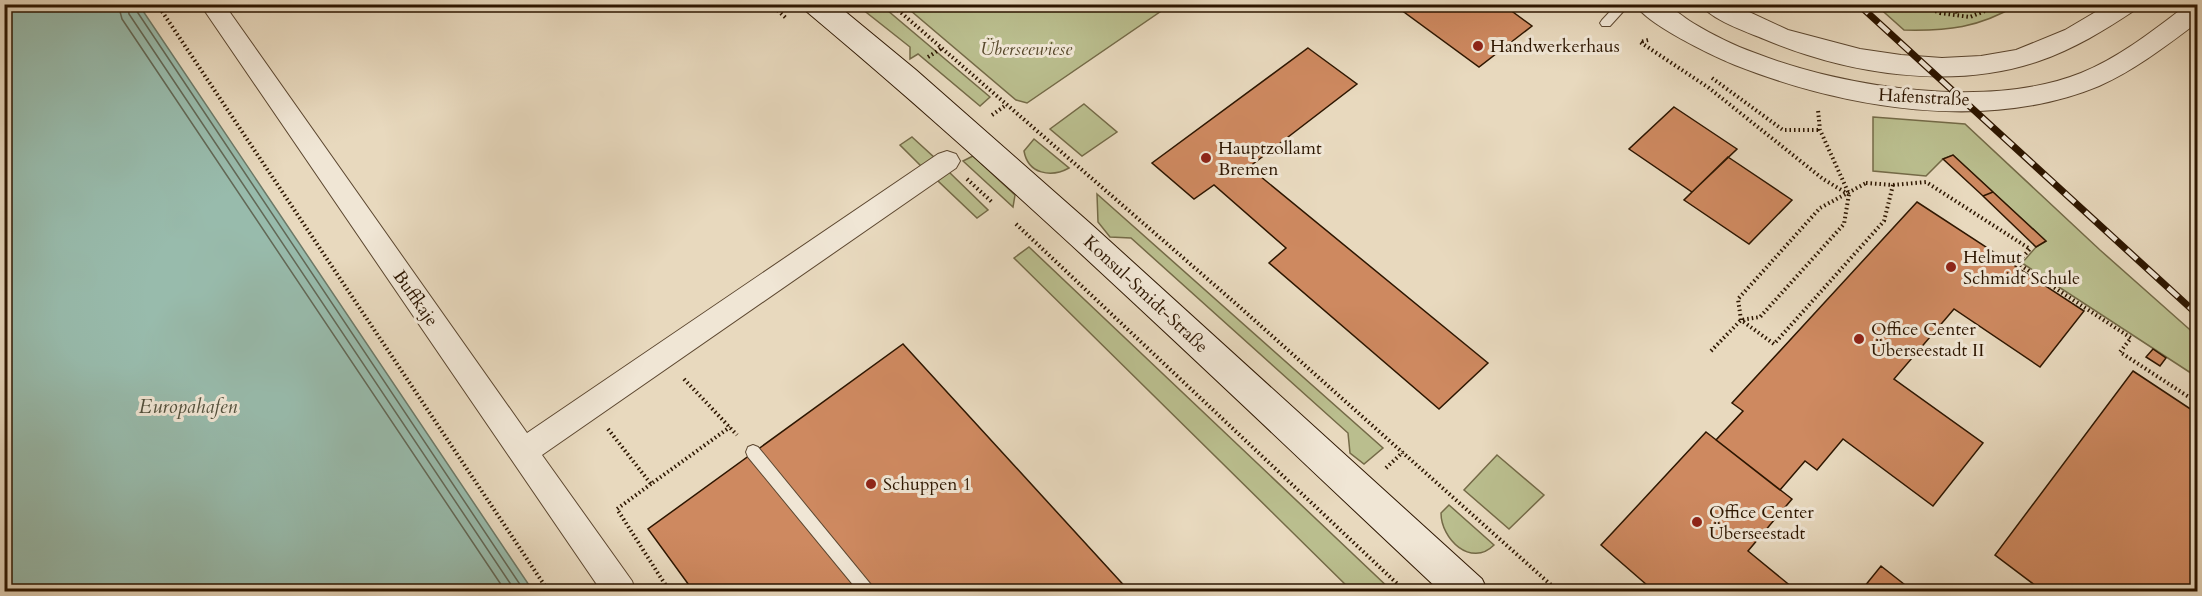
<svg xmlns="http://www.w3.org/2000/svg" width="2202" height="596" font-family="Cardo,serif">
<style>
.green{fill:#babe8e;stroke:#746a47;stroke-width:1.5}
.water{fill:#98bbac;stroke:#6d7967;stroke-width:1.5}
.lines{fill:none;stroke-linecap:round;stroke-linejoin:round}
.shore{stroke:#626856;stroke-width:1.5}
.building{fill:#ce8960;stroke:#2d1600;stroke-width:1.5}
.lane-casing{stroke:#5c4730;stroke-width:2}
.street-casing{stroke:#5c4730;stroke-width:2}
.secondary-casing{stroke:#2d1600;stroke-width:2}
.path{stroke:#2d1600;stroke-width:4;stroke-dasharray:1.5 3;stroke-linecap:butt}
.lane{fill:#f0e6d5;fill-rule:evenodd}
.street{fill:#f0e6d5;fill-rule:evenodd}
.secondary{fill:#f0e6d5;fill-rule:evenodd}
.rail-casing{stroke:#2d1600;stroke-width:7}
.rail{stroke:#f0e6d5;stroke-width:4.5;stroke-dasharray:14;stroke-linecap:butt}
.poi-dot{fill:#8f2418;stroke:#f0e6d5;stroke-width:2}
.labels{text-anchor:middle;stroke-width:6;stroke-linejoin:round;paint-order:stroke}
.poi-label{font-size:18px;fill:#2d1600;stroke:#f0e6d5;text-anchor:start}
.park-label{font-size:18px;font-style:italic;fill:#57482b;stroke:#f0e6d5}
.street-label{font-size:18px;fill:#2d1600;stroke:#f0e6d5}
.water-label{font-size:20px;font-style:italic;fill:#52503c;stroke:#f0e6d5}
</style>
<rect width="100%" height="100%" fill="#e8d9be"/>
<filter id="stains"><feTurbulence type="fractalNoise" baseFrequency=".00333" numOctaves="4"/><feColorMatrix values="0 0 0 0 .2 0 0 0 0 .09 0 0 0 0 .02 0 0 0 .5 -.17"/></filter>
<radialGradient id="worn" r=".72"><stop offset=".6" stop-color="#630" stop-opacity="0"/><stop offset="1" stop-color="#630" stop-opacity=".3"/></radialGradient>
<path class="green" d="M857,5H881L990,97L980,106L918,54L910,59V47Z
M904,5H1170L1027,103L1016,100Z
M1876,5H2017C1978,28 1948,31 1904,30Z
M1084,104L1117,132L1082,156L1050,129Z
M1873,117L1965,124L2100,250L2197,336V377L2022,263L2036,247L2046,241L1953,155L1943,159L1926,176L1873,171Z
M912,137L936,159L923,168L900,145Z
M1034,139L1069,168C1051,178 1028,174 1024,151Z
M973,156L1015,195L1013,207L963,161Z
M949,172L988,210L977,218L937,180Z
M1097,194L1383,448L1364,464L1350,453L1348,433L1131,238L1110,237L1098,222Z
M1029,247L1392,591H1352L1014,258Z
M1497,455L1544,495L1509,529L1464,490Z
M1449,505L1494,545C1471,568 1441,539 1441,513Z"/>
<path class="water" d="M4,5H139L533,591H5Z"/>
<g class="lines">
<path class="shore" d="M118,4L122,19L506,592
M127,4L129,14L516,592
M135,4L136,10L525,592"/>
</g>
<path class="building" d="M1393,4H1502L1532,26L1479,67Z
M1308,48L1357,84L1249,167L1488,363L1439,409L1269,263L1286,248L1214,185L1194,199L1152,163Z
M1674,107L1737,149L1692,192L1629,149Z
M1953,155L1993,192L1983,196L1943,159Z
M1728,157L1792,200L1749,244L1684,200Z
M1993,192L2046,241L2036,247L1983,196Z
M1917,202L2084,311L2040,367L1954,309L1894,379L1983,443L1933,506L1843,439L1817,470L1805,461L1780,490L1716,440L1743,411L1732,403Z
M903,344L1130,592H694L648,529Z
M2153,349L2166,358L2160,366L2146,357Z
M2133,371L2198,414V592H2044L1995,555Z
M1706,432L1792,499L1748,551L1798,592H1655L1601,545Z
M1881,566L1914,592H1860Z"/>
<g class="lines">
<defs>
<path id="lane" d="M1617,4H1630L1610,26H1602L1600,23L1602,20Z
M753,445L758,447L877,592H859L748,457L746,452L748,447Z"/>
<path id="street" d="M200,4H224L527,433L938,154L947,151L956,154L960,161L956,168L542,455L632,581L636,592H602Z
M1635,4C1643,4 1654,3 1662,4C1672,6 1684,18 1693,23C1713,35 1733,45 1755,53C1845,88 1988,110 2081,73C2120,57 2154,30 2188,4H2198V22C2166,46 2135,70 2099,86C1986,133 1844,108 1735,65C1713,56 1646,24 1635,4Z
M1701,4H1732L1788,30L1860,49L1901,55L1942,58L1981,56L2016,50L2065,30L2109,4H2138L2135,10C2105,30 2074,49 2039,61C1952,91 1847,74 1764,39C1747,32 1709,19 1701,4Z"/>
<path id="secondary" d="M802,4H836L916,70L1092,225L1482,579L1488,592H1441C1232,396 1026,195 806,11Z"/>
</defs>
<use href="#lane" class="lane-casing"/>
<use href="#street" class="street-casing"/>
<use href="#secondary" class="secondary-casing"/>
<path class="path" d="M157,4L549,592
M771,4L787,19
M891,4L1234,302L1559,592
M1919,4L1940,13L1970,17L2002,4
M1952,4L1958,14
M1648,40L1640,42L1709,88L1823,179L1848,194
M928,57L942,48
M1712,78L1783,130H1820
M992,115L1006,105
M967,179L993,203
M1866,183L1893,185L1884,221L1774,344L1741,320L1738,299L1820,208Z
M1893,185L1926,182L2030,249L2017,263L2131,338L2120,352L2198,403
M1016,224L1406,592
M1711,351L1741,320L1760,317L1844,224L1849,194L1820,130L1818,110
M684,379L737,435
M608,429L651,484L730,427
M1386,468L1403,452
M651,484L617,509L670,592"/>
<use href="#lane" class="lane"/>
<use href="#street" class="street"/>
<use href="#secondary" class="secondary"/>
<defs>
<path id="rail" d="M1858,4L2198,315"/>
</defs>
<use href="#rail" class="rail-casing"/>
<use href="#rail" class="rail"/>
</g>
<g class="poi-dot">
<circle cx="1478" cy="46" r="6"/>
<circle cx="1206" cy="158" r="6"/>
<circle cx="1951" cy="267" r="6"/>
<circle cx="1859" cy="339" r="6"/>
<circle cx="871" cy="484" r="6"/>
<circle cx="1697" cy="522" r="6"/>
</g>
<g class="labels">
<g class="poi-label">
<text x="1490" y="52">Handwerkerhaus</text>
<text x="1218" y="154">Hauptzollamt<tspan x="1218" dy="21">Bremen</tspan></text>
<text x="1963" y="263">Helmut<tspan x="1963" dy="21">Schmidt Schule</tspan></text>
<text x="1871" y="335">Office Center<tspan x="1871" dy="21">Überseestadt II</tspan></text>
<text x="883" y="490">Schuppen 1</text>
<text x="1709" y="518">Office Center<tspan x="1709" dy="21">Überseestadt</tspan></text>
</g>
<g class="park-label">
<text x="1026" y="55">Überseewiese</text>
</g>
<g class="street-label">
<text transform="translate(1924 97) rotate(3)" y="6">Hafenstraße</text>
<text transform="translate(1146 294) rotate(43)" y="6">Konsul-Smidt-Straße</text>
<text transform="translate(416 298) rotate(55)" y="6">Buffkaje</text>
</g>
<g class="water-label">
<text x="188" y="413">Europahafen</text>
</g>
</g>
<rect width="2202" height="596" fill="none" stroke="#e8d9be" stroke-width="24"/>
<rect x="6" y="6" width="2190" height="584" fill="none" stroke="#2d1600" stroke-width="3"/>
<rect x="12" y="12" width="2178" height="572" fill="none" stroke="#2d1600" stroke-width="1.5"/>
<rect width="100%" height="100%" filter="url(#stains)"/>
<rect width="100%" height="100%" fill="url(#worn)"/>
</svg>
